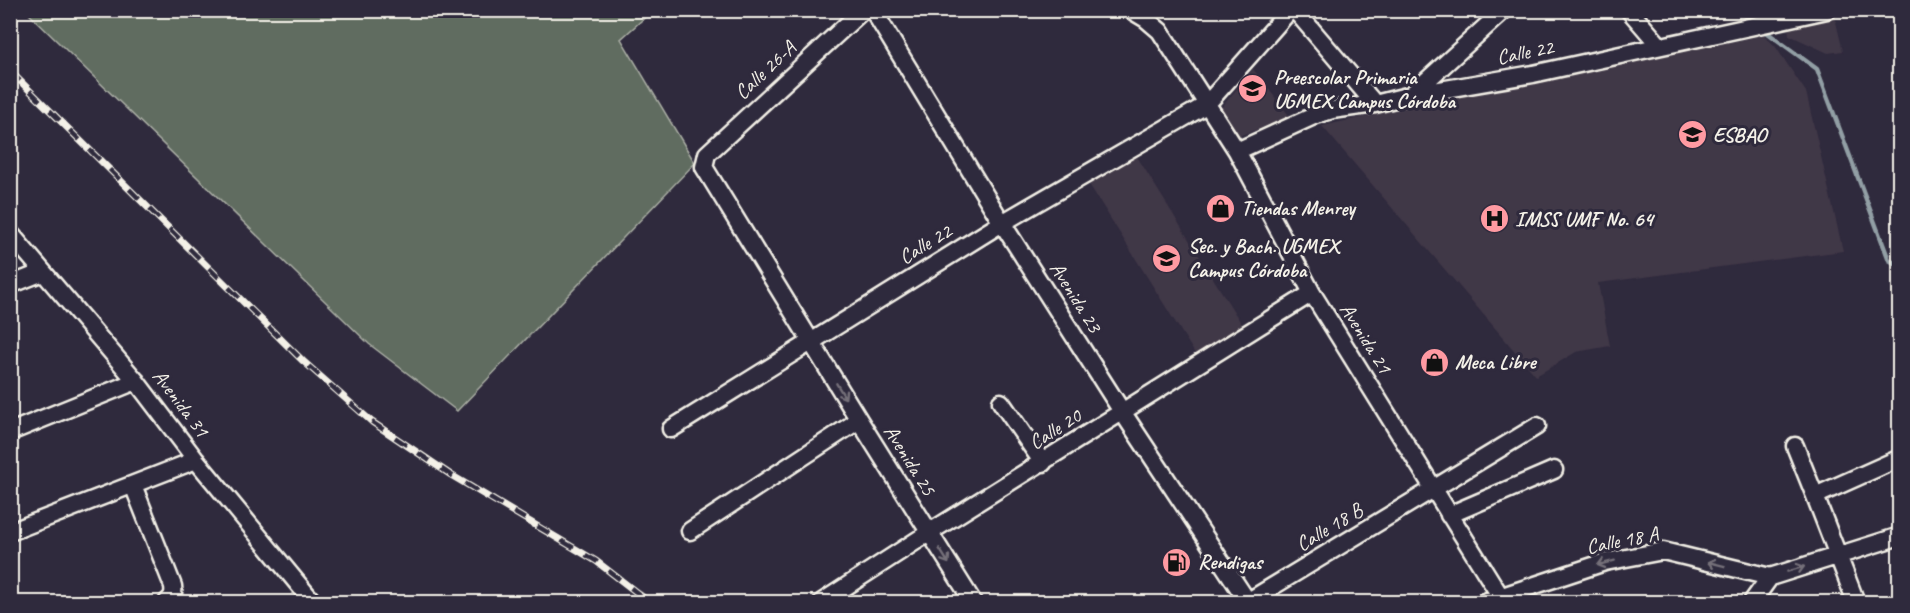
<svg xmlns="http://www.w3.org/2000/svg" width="1910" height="613" font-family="Caveat,sans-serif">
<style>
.built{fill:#413747}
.green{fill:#606c61;stroke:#aaaea4;stroke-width:1.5}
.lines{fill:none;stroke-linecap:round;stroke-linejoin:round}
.stream{stroke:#929fa5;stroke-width:4.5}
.minor-casing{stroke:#f4f1e8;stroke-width:21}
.minor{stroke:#2f2a3d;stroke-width:16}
.rail-casing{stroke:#f4f1e8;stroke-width:7}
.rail{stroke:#2f2a3d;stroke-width:4.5;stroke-dasharray:14;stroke-linecap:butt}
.oneway{stroke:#747079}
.labels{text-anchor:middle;stroke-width:6;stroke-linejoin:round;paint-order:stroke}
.street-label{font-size:21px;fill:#f4f1e8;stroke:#2f2a3d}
.poi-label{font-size:21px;font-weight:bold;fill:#f4f1e8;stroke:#2f2a3d;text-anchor:start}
</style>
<rect width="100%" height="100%" fill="#2f2a3d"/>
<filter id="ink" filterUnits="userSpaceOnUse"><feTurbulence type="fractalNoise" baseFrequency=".0167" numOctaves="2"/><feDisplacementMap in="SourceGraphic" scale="12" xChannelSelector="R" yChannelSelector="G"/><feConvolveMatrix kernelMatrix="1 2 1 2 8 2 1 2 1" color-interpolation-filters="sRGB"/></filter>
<g filter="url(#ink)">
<path class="built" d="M1835,18L1843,51L1828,53L1789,35L1788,27Z
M1764,35L1775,46L1806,92L1843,251L1598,283L1610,346L1576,352L1536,376L1322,126L1450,98L1557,78Z
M1253,69L1291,118L1238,136L1220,109Z
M1136,155L1246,331L1199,360L1089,184Z"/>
<path class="green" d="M26,11H652L621,39L695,163L457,411L369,344Z"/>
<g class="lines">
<path class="stream" d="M1694,10L1705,15
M1765,31L1817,69L1889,260L1900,266"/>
<defs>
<path id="minor" d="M863,10L707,154L704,167L859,420L973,602
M873,10L1002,223L1123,413L1248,602
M1131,10L1146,19L1160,31L1237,151L1312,293L1504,602
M1295,10L1375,104
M1629,10L1660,46
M1411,95L1504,10
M1237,151L1316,115L1332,110L1375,104L1411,95L1533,74L1827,10
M10,233L136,381L196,460L313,602
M10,285L43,272
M1001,402L1043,463
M671,429L1002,223L1206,105L1290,10
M10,432L136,381
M1795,446L1815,496L1856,602
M133,485L173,586C174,594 173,597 167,602
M1815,496L1900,458
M1449,515L1554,470
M690,531L859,420
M10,532L196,460
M822,602L930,532L1312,293
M1247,602L1537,426
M1484,602L1605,562L1663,551L1770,577
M1752,602L1770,577L1900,536"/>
</defs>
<use href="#minor" class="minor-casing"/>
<use href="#minor" class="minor"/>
<defs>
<path id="rail" d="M10,71L303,361L372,422L451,475L596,561L649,602"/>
</defs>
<use href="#rail" class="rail-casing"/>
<use href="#rail" class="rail"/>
</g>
<defs><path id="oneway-shaft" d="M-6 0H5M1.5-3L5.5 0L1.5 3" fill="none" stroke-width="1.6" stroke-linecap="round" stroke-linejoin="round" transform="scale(1.5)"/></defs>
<g class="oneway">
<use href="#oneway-shaft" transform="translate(841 391) rotate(59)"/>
<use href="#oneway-shaft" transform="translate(944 556) rotate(58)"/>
<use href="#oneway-shaft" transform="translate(1606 563) rotate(165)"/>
<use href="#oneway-shaft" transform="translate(1716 564) rotate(-166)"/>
<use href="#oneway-shaft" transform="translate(1796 569) rotate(-17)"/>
</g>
</g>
<defs>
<symbol id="school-disc" viewBox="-11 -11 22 22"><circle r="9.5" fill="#ff9aa2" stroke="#2f2a3d"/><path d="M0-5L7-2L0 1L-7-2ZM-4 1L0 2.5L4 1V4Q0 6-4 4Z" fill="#111"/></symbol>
<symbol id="shop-disc" viewBox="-11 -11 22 22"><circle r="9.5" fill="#ff9aa2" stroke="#2f2a3d"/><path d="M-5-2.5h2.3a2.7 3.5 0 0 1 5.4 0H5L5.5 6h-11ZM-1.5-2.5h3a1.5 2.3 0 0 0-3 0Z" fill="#111"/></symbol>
<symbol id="hospital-disc" viewBox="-11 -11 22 22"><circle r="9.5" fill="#ff9aa2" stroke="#2f2a3d"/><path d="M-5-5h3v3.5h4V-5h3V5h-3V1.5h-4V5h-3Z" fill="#111"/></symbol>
<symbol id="fuel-disc" viewBox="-11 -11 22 22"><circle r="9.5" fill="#ff9aa2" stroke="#2f2a3d"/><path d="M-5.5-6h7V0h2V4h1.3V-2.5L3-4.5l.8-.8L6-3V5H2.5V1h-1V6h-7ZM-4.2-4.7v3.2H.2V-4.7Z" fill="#111"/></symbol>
</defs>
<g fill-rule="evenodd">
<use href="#school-disc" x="1236" y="72" width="33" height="33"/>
<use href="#school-disc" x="1676" y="118" width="33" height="33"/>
<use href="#shop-disc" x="1204" y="192" width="33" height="33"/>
<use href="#hospital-disc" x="1478" y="202" width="33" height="33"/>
<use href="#school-disc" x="1150" y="242" width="33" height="33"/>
<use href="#shop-disc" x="1418" y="346" width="33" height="33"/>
<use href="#fuel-disc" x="1160" y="546" width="33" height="33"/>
</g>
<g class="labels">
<g class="street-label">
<text transform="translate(1525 52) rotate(-11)" y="7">Calle 22</text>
<text transform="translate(765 70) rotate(-43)" y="7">Calle 26-A</text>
<text transform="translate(925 244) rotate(-31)" y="7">Calle 22</text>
<text transform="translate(1076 297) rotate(58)" y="7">Avenida 23</text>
<text transform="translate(1366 338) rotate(58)" y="7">Avenida 21</text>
<text transform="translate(181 403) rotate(53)" y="7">Avenida 31</text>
<text transform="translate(1055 429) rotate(-32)" y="7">Calle 20</text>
<text transform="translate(910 460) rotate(58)" y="7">Avenida 25</text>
<text transform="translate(1329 527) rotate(-31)" y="7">Calle 18 B</text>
<text transform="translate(1622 540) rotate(-11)" y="7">Calle 18 A</text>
</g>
<g class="poi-label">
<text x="1274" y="84">Preescolar Primaria<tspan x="1274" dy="24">UGMEX Campus Córdoba</tspan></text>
<text x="1713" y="142">ESBAO</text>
<text x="1241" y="215">Tiendas Menrey</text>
<text x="1515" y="226">IMSS UMF No. 64</text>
<text x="1188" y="253">Sec. y Bach. UGMEX<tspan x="1188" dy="24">Campus Córdoba</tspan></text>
<text x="1455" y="369">Meca Libre</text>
<text x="1198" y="569">Rendigas</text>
</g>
</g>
<rect width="1910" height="613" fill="none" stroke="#2f2a3d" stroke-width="36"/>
<rect x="18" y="18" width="1874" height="577" fill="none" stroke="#f4f1e8" stroke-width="2" filter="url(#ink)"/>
</svg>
